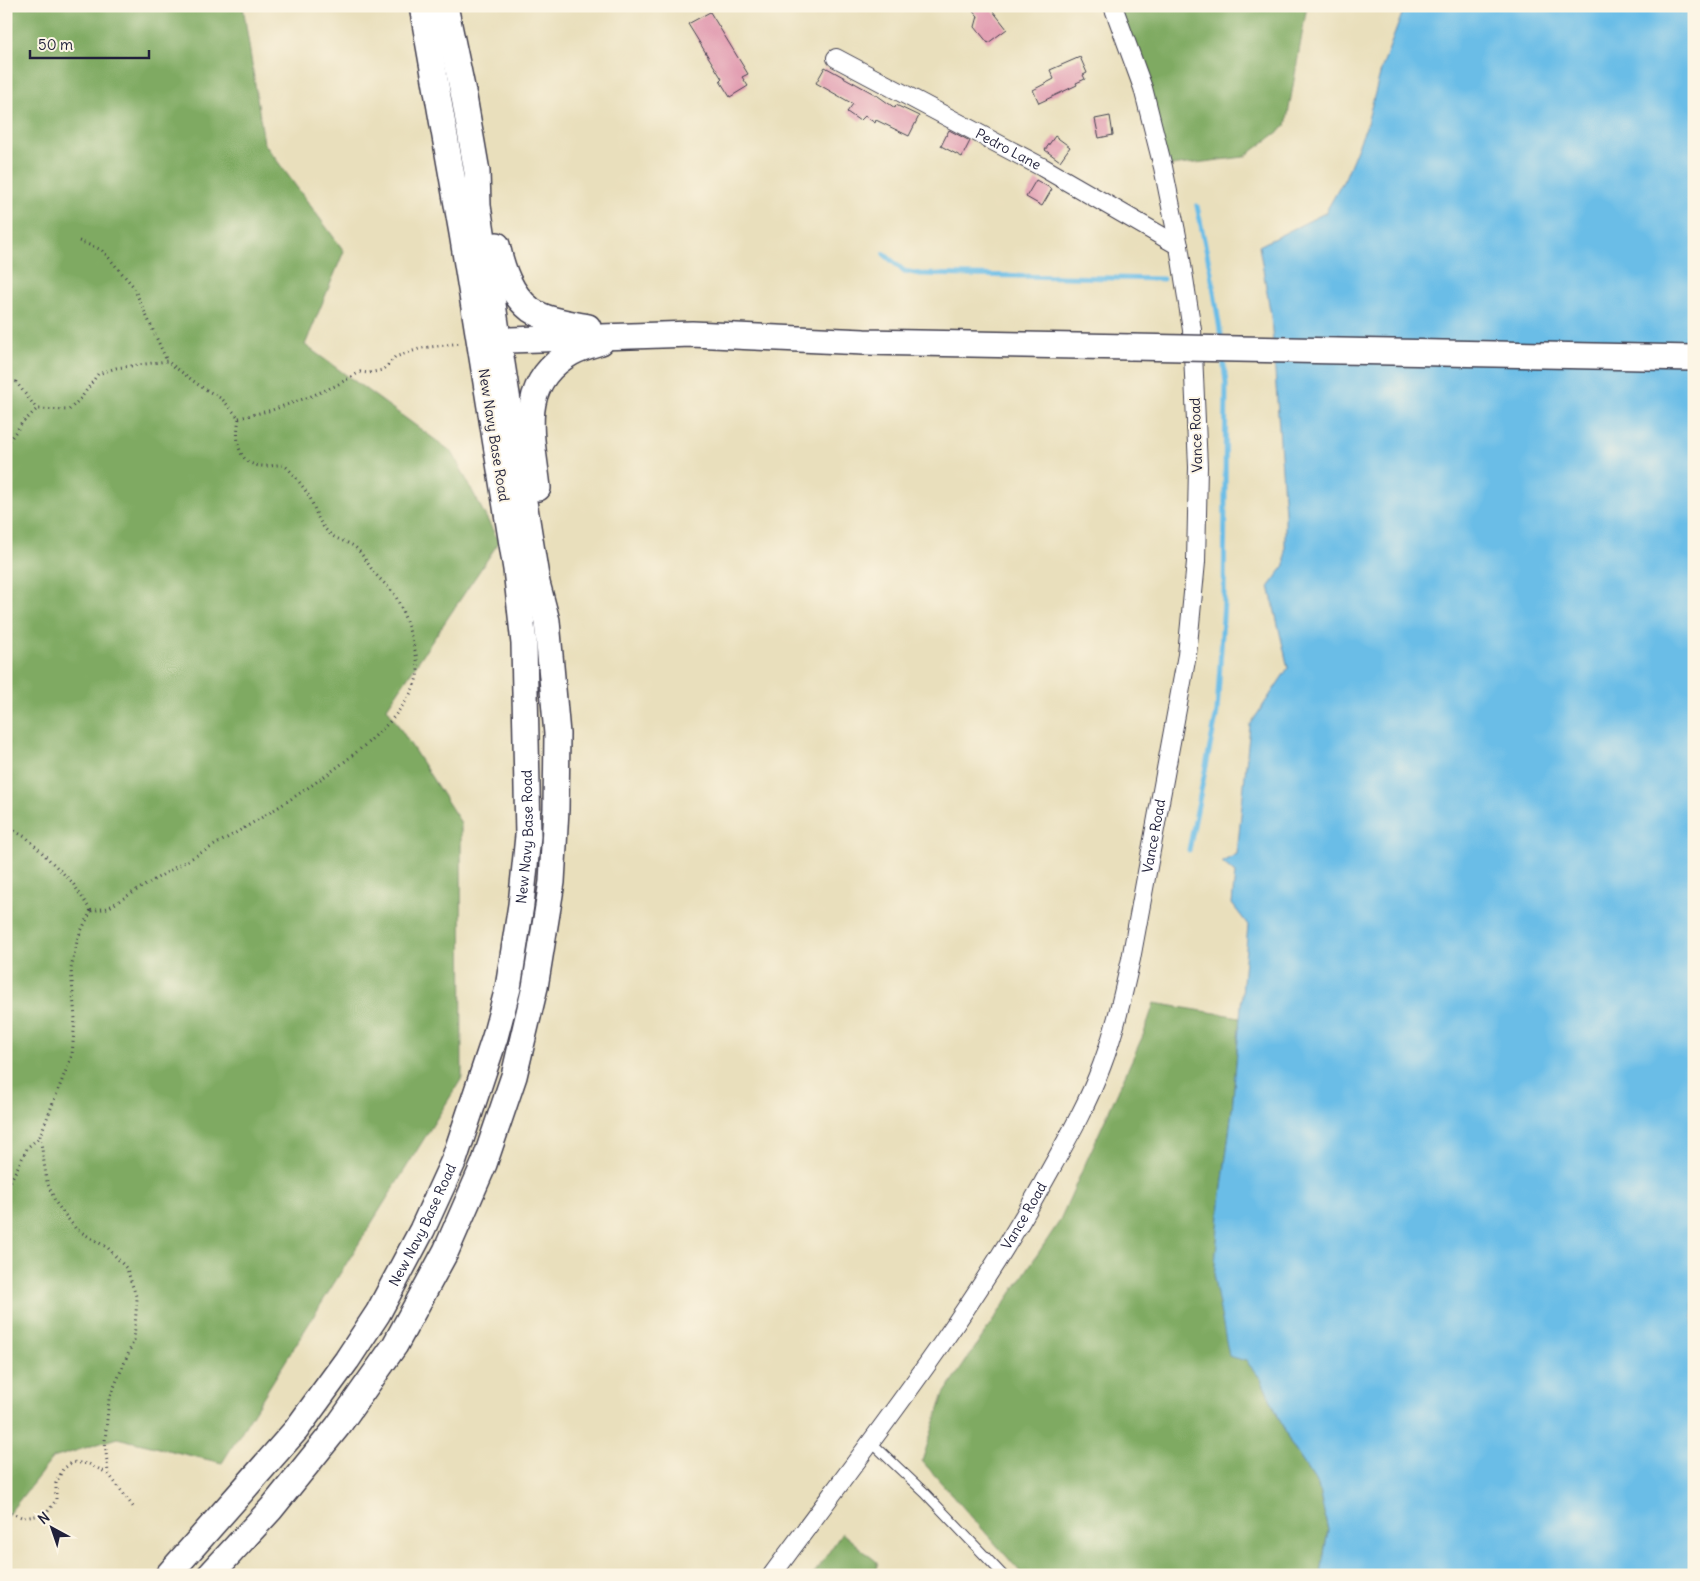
<svg xmlns="http://www.w3.org/2000/svg" width="1700" height="1581" font-family="Delius,sans-serif">
<style>
.forest{fill:#7faa62;stroke:#50664e}
.water{fill:#6bbde7;stroke:#467091}
.lines{fill:none;stroke-linecap:round;stroke-linejoin:round}
.stream{stroke:#6bbde7;stroke-width:5}
.building{fill:#e096ad}
.service-casing{stroke:#403e4e;stroke-width:11}
.minor-casing{stroke:#403e4e;stroke-width:20}
.secondary-casing{stroke:#403e4e;stroke-width:28}
.path{stroke:#403e4e;stroke-width:3;stroke-dasharray:1 4;stroke-linecap:butt}
.service{stroke:#fff;stroke-width:9}
.minor{stroke:#fff;stroke-width:18}
.secondary{stroke:#fff;stroke-width:25}
.secondary-bridge-casing{stroke:#403e4e;stroke-width:28;stroke-linecap:butt}
.secondary-bridge{stroke:#fff;stroke-width:25}
.labels{text-anchor:middle;stroke-width:4;stroke-linejoin:round;paint-order:stroke}
.street-label{font-size:14px;fill:#22223b;stroke:#fcf5e5}
</style>
<rect width="100%" height="100%" fill="#fcf5e5"/>
<filter id="ink" filterUnits="userSpaceOnUse"><feTurbulence type="fractalNoise" baseFrequency=".02" numOctaves="2"/><feDisplacementMap in="SourceGraphic" scale="10" xChannelSelector="R" yChannelSelector="G"/><feConvolveMatrix kernelMatrix="1 2 1 2 8 2 1 2 1" color-interpolation-filters="sRGB"/></filter>
<filter id="wash" filterUnits="userSpaceOnUse"><feTurbulence type="fractalNoise" baseFrequency=".0096" numOctaves="4" result="noise"/><feDisplacementMap in="SourceGraphic" scale="20" xChannelSelector="R" yChannelSelector="G"/><feGaussianBlur stdDeviation="1.12" result="paint"/><feColorMatrix in="noise" values="0 0 0 0 0 0 0 0 0 0 0 0 0 0 0 0 0 1.4 0 .05"/><feComposite in="paint" operator="in"/></filter>
<g filter="url(#wash)">
<rect width="100%" height="100%" fill="#e9dfbc"/>
<path class="forest" d="M6,6H243L264,143L344,251L305,345L452,452L499,542L387,708L461,823L462,1078L222,1463L117,1438L53,1458L6,1517Z
M1111,6H1307L1286,126L1244,157L1163,167Z
M1154,1003L1240,1017L1232,1110L1220,1203L1214,1279L1246,1361L1261,1379L1291,1444L1318,1485L1328,1530L1321,1575H1023L922,1461L944,1394L1059,1222L1144,1033Z
M842,1533L877,1562L878,1575H813Z"/>
<path class="water" d="M1405,6H1694V1575H1321L1328,1530L1318,1485L1291,1444L1261,1379L1246,1361L1229,1356L1214,1279L1220,1203L1232,1110L1248,925L1232,904L1235,873L1222,862L1237,854L1250,725L1288,668L1269,586L1285,565V512L1271,316L1259,246L1325,213L1345,178L1366,127L1381,70Z"/>
<g class="lines">
<path class="stream" d="M1197,206L1211,273L1222,343
M884,254L904,271L920,274L1163,279
M1189,850L1217,712L1224,602L1226,383L1223,357"/>
</g>
<g id="blocks">
<path class="building" d="M969,6H989L1007,29L988,43L975,27L978,16Z
M710,12L748,74L742,77L748,86L730,97L720,81L722,79L688,24Z
M1080,57L1087,73L1083,75L1085,79L1076,83L1077,85L1039,103L1033,90L1054,79L1050,70Z
M825,67L878,96L895,108L896,105L919,116L909,136L876,120L875,123L865,116L860,121L847,112L853,104L816,83Z
M1110,116L1113,135L1099,138L1095,119Z
M949,130L970,141L962,157L941,146Z
M1055,136L1070,147L1060,161L1045,150Z
M1036,180L1052,189L1042,206L1026,197Z"/>
</g>
</g>
<g filter="url(#ink)">
<use href="#blocks" fill-opacity="0" stroke="#403e4e" stroke-width="1"/>
<g class="lines">
<defs>
<path id="service" d="M870,1441L925,1493L1003,1575"/>
<g id="minor">
<path id="s1" d="M836,58L1042,167L1179,246"/>
<path id="s2" d="M772,1575C866,1447 966,1322 1043,1183C1064,1145 1087,1106 1102,1065C1115,1031 1123,994 1131,959L1187,655L1196,562L1198,467L1192,330L1179,246L1163,167L1143,88L1113,6"/>
</g>
<g id="secondary">
<path d="M497,245C502,268 510,294 531,310C547,321 569,323 588,327"/>
<path d="M483,341L692,334L864,342L1131,347"/>
<path d="M538,488C532,435 516,384 571,353C580,348 591,345 601,342"/>
<path id="s3" d="M168,1575L296,1430L347,1360L378,1313L422,1230L454,1160L495,1037L508,988L521,905L528,836L524,644L516,569L462,233L422,6"/>
<path d="M210,1575L271,1509L338,1426L395,1345L446,1251L484,1164L514,1076L535,987L552,882L556,809L557,734L547,621L537,583L503,370L478,206L477,172L464,97L445,6"/>
</g>
</defs>
<use href="#service" class="service-casing"/>
<use href="#minor" class="minor-casing"/>
<use href="#secondary" class="secondary-casing"/>
<path class="path" d="M79,241L102,250L133,286L167,361
M6,385L16,382L37,409
M239,418L272,410L309,397L335,386L360,372L369,373L383,370L395,357L422,348L461,343
M6,445L22,423L37,409L69,410L81,398L98,374L116,368L167,361L200,386L222,399L239,418C235,441 237,468 268,466C275,466 280,463 286,467C289,469 292,473 294,475C300,483 307,492 311,500C316,512 319,524 329,533C336,540 347,541 355,547C362,553 368,564 373,571C379,579 388,586 394,594C402,605 418,654 418,668C417,738 226,838 169,871C149,883 128,895 108,908L91,911
M6,826L27,838L72,882L91,911
M91,911L78,937L71,969L75,1019L72,1055L40,1136L47,1182L56,1203L76,1229L108,1248L127,1269L137,1299L134,1340L109,1399L105,1441L108,1473L134,1508
M6,1190L28,1147L40,1137
M6,1511L24,1518L46,1514L56,1500V1483L63,1469L73,1462L89,1464L107,1473"/>
<use href="#service" class="service"/>
<use href="#minor" class="minor"/>
<use href="#secondary" class="secondary"/>
<defs>
<path id="secondary-bridge" d="M1131,347L1694,358"/>
</defs>
<use href="#secondary-bridge" class="secondary-bridge-casing"/>
<use href="#secondary-bridge" class="secondary-bridge"/>
</g>
</g>
<g class="labels">
<g class="street-label">
<text dy="5" stroke="none"><textPath href="#s1" startOffset="195">Pedro Lane</textPath></text>
<text transform="translate(494 435) rotate(81)" y="5">New Navy Base Road</text>
<text transform="translate(1196 435) rotate(-92)" y="5">Vance Road</text>
<text dy="5" stroke="none"><textPath href="#s2" startOffset="844">Vance Road</textPath></text>
<text dy="5" stroke="none"><textPath href="#s3" startOffset="840">New Navy Base Road</textPath></text>
<text dy="5" stroke="none"><textPath href="#s2" startOffset="439">Vance Road</textPath></text>
<text dy="5" stroke="none"><textPath href="#s3" startOffset="435">New Navy Base Road</textPath></text>
</g>
</g>
<rect width="1700" height="1581" fill="none" stroke="#fcf5e5" stroke-width="25"/>
<g transform="translate(52 1528) rotate(320)" stroke="#fcf5e5" stroke-width="4" paint-order="stroke">
<path d="M0-4L9 19L0 12L-9 19Z" fill="#22223b"/>
<text y="-8" font-size="14" font-weight="bold" text-anchor="middle" fill="#22223b">N</text>
</g>
<path d="M30 50v8h119v-8" fill="none" stroke="#22223b" stroke-width="2.5"/>
<text x="38" y="50" font-size="15" fill="#22223b" stroke="#fcf5e5" stroke-width="4" paint-order="stroke">50 m</text>
</svg>
